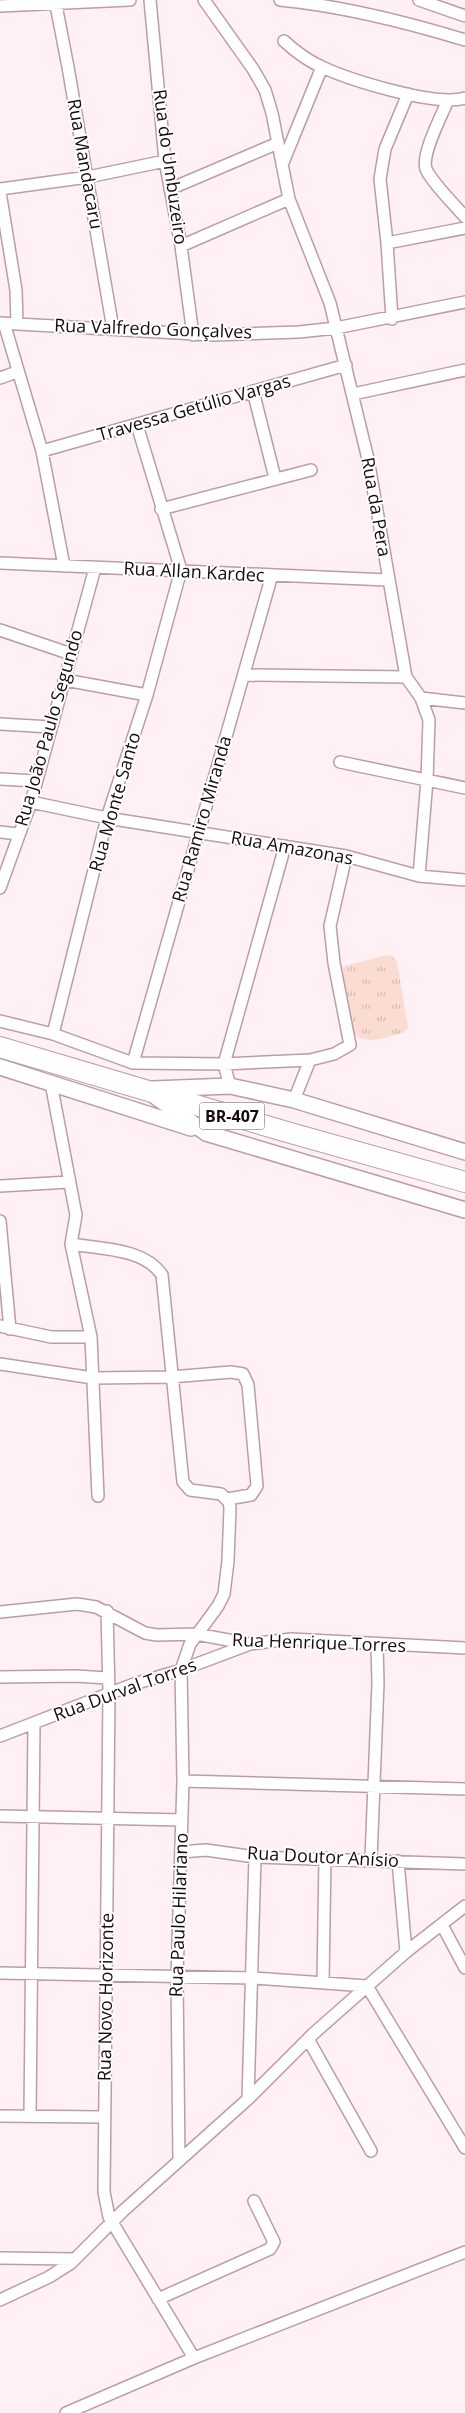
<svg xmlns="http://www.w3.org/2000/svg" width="465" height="2413" font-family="'Open Sans',sans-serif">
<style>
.park{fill:url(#park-tufts)}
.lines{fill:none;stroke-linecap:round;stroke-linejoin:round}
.minor-casing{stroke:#bd9ca7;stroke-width:14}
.tertiary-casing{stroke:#bd9ca7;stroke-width:18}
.trunk-casing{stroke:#bd9ca7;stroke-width:22}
.minor{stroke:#fff;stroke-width:11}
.tertiary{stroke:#fff;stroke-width:15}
.trunk{stroke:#fff;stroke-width:20}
.labels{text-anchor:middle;stroke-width:4;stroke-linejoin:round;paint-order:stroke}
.shield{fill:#fff;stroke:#5c5457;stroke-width:1}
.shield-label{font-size:16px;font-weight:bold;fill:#160a0f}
.street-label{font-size:18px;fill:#160a0f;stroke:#fff}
</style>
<defs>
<pattern id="park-tufts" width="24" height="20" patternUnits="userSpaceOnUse" patternTransform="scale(1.25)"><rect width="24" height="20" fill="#fadcd3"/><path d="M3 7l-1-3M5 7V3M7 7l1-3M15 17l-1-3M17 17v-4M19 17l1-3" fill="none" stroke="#d6bbb4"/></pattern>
</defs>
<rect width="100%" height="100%" fill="#fff0f5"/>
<path class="park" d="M387,955L393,957L397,961L408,1028L403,1033C389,1036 364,1047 354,1033L341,967Z"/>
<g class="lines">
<defs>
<path id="minor" d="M55,0L68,67L113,329
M150,0L165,161L181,246L193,335
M204,0L253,69L265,90L272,113L289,199L330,303L368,459L406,677L421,698L429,720L427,780L419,876
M280,0C342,6 406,22 465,40
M419,0L465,16
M0,6L130,0
M284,41C295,51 308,61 322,67C350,80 436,107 465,98
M448,100C442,115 421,154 426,169C432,183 454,204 465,217
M282,165L322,67
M0,189L88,177L165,161
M170,189L278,143
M0,192L16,290L17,324
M387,243L465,228
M181,246L289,199
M392,319L387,243L380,179L385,149L408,94
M0,323L213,335L299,332L336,328L465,302
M4,323L42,451L64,566
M0,378L17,372
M253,391L275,478
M353,394L465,370
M42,451L346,365
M161,509L311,470
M0,563L388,580
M0,630L71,654
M244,675L406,677
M65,680L147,695
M421,698L465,703
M0,724L51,727
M340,762L465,788
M0,779L35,781
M31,802L107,818L346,856L419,876L465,880
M0,832L18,834
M0,888L31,802L95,568
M0,1021L53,1034L133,1063L224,1064L310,1060L334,1054L350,1045L334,963L330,926L346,856
M53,1034L107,818L147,695L181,570L137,425
M133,1063L272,575
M51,1083L76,1215L71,1244L91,1337L98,1496
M230,1086L224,1064L285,846
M294,1100L310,1060
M0,1186L69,1182
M0,1221L10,1329
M71,1244C100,1249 144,1248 162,1275L183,1482L190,1490L221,1494L229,1502L230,1508L228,1561L224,1594L218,1606L190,1644L181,1670L183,1781L177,1977L179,2161
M0,1326L51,1337H91
M0,1364L93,1378L171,1377L231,1372L243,1374L248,1385L257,1486L251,1495L227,1499
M107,1611L109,1693L104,2192L109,2217L194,2358
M0,1612L77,1604L96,1607L145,1633L157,1635L196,1634L250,1644L291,1639L465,1648
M0,1677L76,1676L107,1678
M0,1736L134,1684L181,1670L250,1644
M183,1781L465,1789
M0,1816L182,1820
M181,1852L206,1850L255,1857L465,1864
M371,1859L378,1683L377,1645
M398,1861L406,1952
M442,1925L465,1968
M0,1973L253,1978L367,1986L465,2148
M323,1981L325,1858
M308,2039L371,2151
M248,2099L255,1857
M0,2116L103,2117
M30,2116L34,1724
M0,2258L75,2259
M158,2299L270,2249L274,2242L254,2201
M0,2300L49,2277L71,2263L123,2211L248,2099L313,2034L406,1952L465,1906
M66,2413L194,2358L465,2252"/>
<path id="tertiary" d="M0,1067L191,1128
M153,1089L230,1086L294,1100L465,1152
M156,1097L206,1133L465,1210"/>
<path id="trunk" d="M0,1047L287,1132L465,1182"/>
</defs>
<use href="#minor" class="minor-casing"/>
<use href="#tertiary" class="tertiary-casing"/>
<use href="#trunk" class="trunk-casing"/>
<use href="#minor" class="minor"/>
<use href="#tertiary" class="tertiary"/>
<use href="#trunk" class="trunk"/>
</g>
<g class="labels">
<rect class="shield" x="199.5" y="1102.5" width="65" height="27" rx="4"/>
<g class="shield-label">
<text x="232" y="1122">BR-407</text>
</g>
<g class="street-label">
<text transform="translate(85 164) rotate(80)" y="6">Rua Mandacaru</text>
<text transform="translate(170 167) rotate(82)" y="6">Rua do Umbuzeiro</text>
<text transform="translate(153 329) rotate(2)" y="6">Rua Valfredo Gonçalves</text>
<text transform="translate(194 408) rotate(-16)" y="6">Travessa Getúlio Vargas</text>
<text transform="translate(376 507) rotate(80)" y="6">Rua da Pera</text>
<text transform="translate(194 572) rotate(3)" y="6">Rua Allan Kardec</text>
<text transform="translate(49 728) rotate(-74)" y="6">Rua João Paulo Segundo</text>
<text transform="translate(115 802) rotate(-74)" y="6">Rua Monte Santo</text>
<text transform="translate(202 819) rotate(-74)" y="6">Rua Ramiro Miranda</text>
<text transform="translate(292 848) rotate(10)" y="6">Rua Amazonas</text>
<text transform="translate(319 1643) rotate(2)" y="6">Rua Henrique Torres</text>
<text transform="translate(125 1690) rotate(-20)" y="6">Rua Durval Torres</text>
<text transform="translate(323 1857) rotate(3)" y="6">Rua Doutor Anísio</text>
<text transform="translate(179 1915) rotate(-88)" y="6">Rua Paulo Hilariano</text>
<text transform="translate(106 1997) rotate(-89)" y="6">Rua Novo Horizonte</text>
</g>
</g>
</svg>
